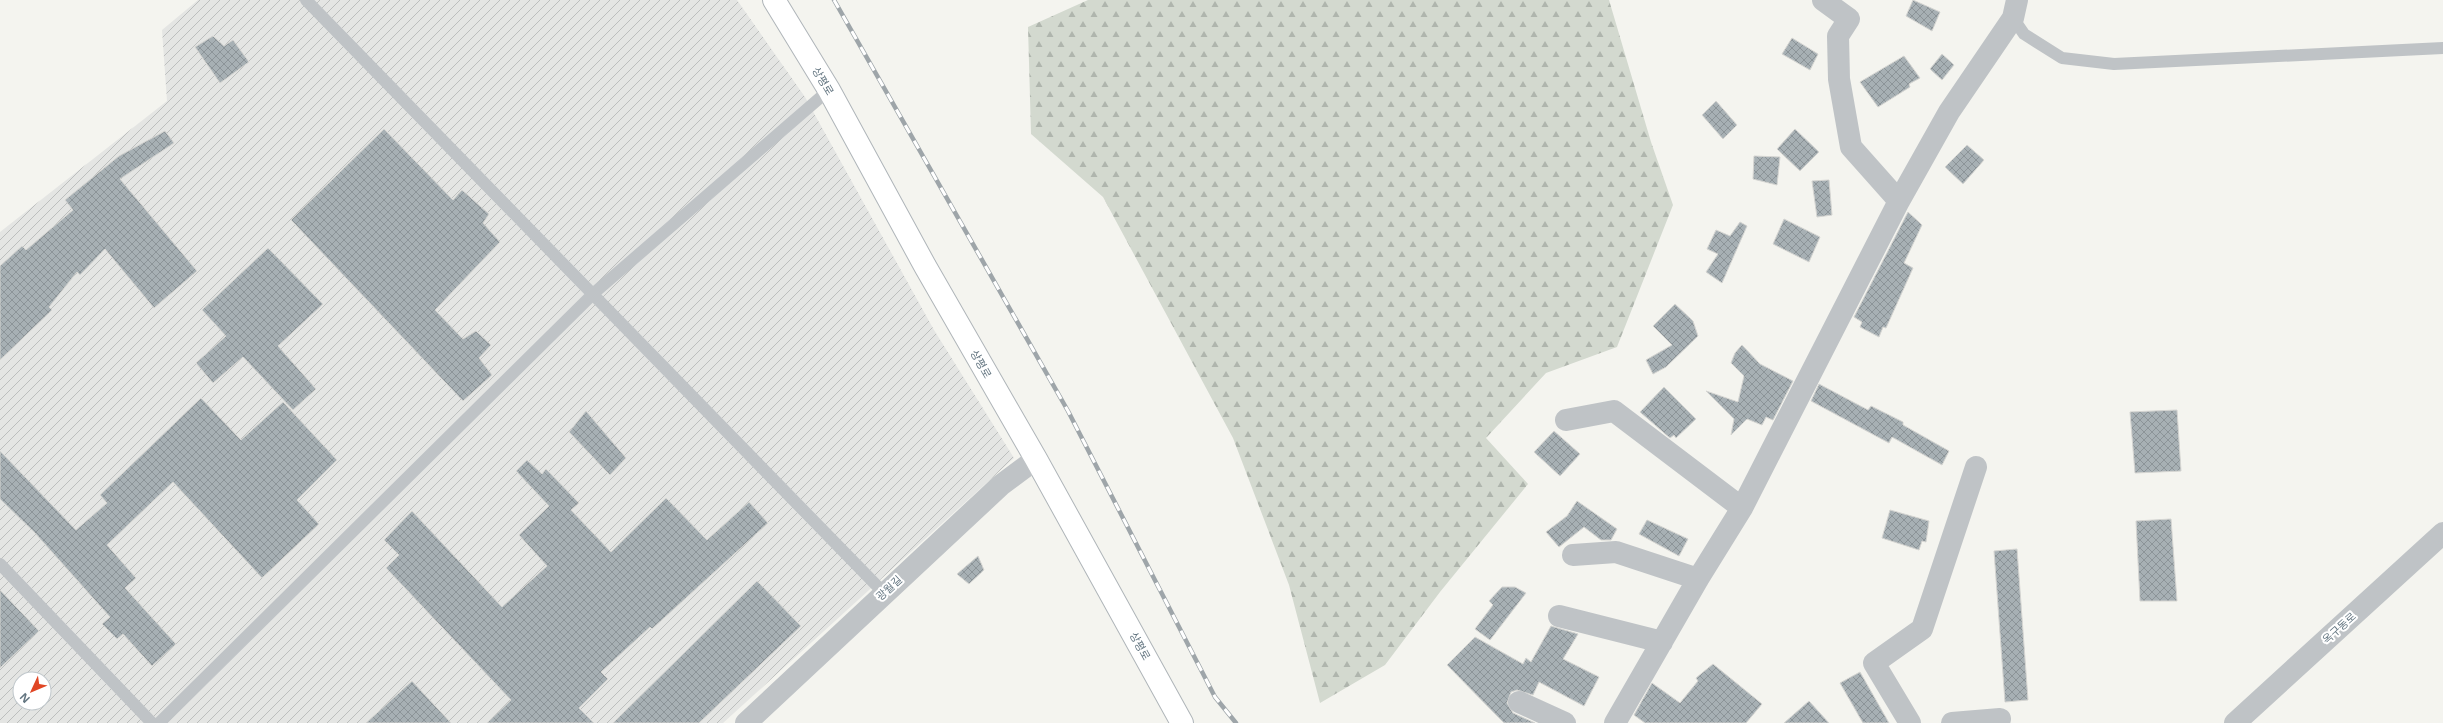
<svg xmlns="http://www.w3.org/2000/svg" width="2443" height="723" font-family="'Open Sans','Noto Sans KR',sans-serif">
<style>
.industrial{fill:url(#industrial-furrows);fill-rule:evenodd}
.forest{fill:url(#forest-firs)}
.building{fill:url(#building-cross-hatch);stroke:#d5d5d2}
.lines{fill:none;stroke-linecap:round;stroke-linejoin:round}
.secondary-casing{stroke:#afb5b9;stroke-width:24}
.lane{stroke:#bfc3c6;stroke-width:12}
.street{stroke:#bfc3c6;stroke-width:22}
.secondary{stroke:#fff;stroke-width:22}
.rail-casing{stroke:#9ea5a9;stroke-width:4.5}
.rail{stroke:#fff;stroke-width:3;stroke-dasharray:9;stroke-linecap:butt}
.labels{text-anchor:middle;stroke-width:4;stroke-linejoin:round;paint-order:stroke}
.street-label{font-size:11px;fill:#637580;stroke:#fff}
</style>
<defs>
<pattern id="industrial-furrows" width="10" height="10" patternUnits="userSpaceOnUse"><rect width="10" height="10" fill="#e4e5e3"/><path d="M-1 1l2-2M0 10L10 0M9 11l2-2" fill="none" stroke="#bcbebd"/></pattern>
<pattern id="forest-firs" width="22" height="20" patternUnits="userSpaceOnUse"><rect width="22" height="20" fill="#d3d9cf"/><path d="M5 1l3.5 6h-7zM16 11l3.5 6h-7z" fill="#afb5ad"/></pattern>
<pattern id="building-cross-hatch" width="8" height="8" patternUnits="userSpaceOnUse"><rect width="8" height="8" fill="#a7b0b4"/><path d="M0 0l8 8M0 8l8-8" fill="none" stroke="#8c9498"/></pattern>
</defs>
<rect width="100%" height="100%" fill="#f4f4ef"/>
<path class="industrial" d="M198,0H737L805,97L934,330L1014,458L723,723H0V232L167,101L162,30ZM20,679H44V703H20Z"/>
<path class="forest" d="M1088,0H1609L1651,142L1673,205L1617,347L1546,373L1486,438L1528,484L1440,592L1385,665L1320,703L1289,585L1233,438L1103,197L1031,134L1028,27Z"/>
<path class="building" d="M1913,0L1940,12L1932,31L1906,16Z
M213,36L224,46L233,40L249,62L220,83L195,47Z
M1792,38L1818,54L1810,70L1782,54Z
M1942,54L1954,65L1942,80L1930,69Z
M1904,56L1920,78L1909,84L1910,87L1878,107L1860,82Z
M1716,101L1737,125L1723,139L1702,115Z
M384,129L453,200L462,190L489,214L483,223L500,242L435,310L463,339L476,331L491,345L479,358L492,375L463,401L291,220Z
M1795,129L1819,152L1800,171L1777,149Z
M165,131L174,143L120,179L197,271L154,308L105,249L80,275L77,272L49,307L52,310L0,360V266L22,246L26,250L73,210L65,200L119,156Z
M1967,145L1984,160L1963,184L1945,167Z
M1754,156L1780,157L1777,185L1753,179Z
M1829,180L1832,215L1817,217L1812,181Z
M1908,212L1922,225L1904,263L1913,268L1886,328L1883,327L1879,337L1860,327L1862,322L1854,317Z
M1784,219L1820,237L1809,262L1773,244Z
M1740,222L1747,226L1722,283L1706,272L1718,254L1707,249L1716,230L1730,236Z
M268,248L323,304L278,346L316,389L293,410L243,357L213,383L196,363L226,336L202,310Z
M1675,304L1693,321L1698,336L1666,367L1653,374L1646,360L1672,345L1653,326Z
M1742,345L1760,364L1793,381L1773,420L1766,417L1762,425L1747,419L1731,435L1734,419L1706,391L1738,402L1744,376L1731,363L1735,353Z
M1819,384L1868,410L1871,406L1903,422V425L1949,451L1942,465L1892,437L1889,443L1811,401Z
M1664,387L1696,419L1676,438L1674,435L1670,438L1640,412Z
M201,398L241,440L283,402L337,460L297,500L319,524L262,578L173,482L107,545L136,578L125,588L176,644L152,666L123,634L117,639L102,624L110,617L35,533L0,499V451L76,530L107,503L100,495Z
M2177,410L2181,471L2135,473L2130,412Z
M586,411L626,458L610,475L569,432Z
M1554,431L1580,454L1560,476L1534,452Z
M527,460L542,474L546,469L579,503L571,510L611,552L666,498L707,540L749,502L768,523L652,629L650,627L601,672L608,679L579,708L594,723H487L511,700L386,568L399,555L384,540L412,511L502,607L547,566L519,535L549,506L516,471Z
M1577,501L1617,529L1611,540H1601L1584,527L1559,547L1546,532L1567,516Z
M1890,510L1929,521L1926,542L1922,541L1919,550L1882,538Z
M2171,519L2177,601H2140L2136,521Z
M1647,520L1688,539L1679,556L1639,534Z
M2017,549L2028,700L2005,702L1994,551Z
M978,556L984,570L969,584L957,574Z
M757,581L801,626L699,723H613Z
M1502,587H1515L1526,593L1490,640L1475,629L1493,605L1489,601Z
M0,590L39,631L0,668Z
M1551,626L1578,634L1563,659L1599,677L1584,706L1539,682L1533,695L1517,690L1511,692L1507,703L1513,713L1535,723H1504L1447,665L1475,637L1523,664L1526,658L1531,662Z
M1713,664L1762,704L1746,723H1645L1634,715L1652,683L1680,703L1698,681L1696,678Z
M1860,672L1889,723H1863L1840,683Z
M412,681L451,723H366Z
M1809,701L1829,723H1784Z"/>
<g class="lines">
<defs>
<path id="secondary" d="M774,0L829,90L925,266L1036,459L1182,723"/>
</defs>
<use href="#secondary" class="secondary-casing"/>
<path class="lane" d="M306,0L884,593
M2013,18L2024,34L2062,58L2114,64L2443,48
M0,564L152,723
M159,723L594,293L829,90"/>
<path class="street" d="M1823,0L1849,19L1838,36L1839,79L1851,147L1899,201
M1566,420L1614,411L1742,508
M1573,555L1616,552L1698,579
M1559,616L1662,642
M1519,702L1565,723
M746,723L1001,485L1036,459
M1615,723L1698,579L1742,508L1899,201L1949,112L2013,18L2017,0
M1910,723L1874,663L1922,629L1976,467
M1952,723L2000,719
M2235,723L2443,533"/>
<use href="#secondary" class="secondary"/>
<defs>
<path id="rail" d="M834,0L1068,411L1215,697L1236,723"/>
</defs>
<use href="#rail" class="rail-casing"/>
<use href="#rail" class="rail"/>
</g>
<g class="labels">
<g class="street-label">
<text transform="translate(823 81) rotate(59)" y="4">상평로</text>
<text transform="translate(981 364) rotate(60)" y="4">상평로</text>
<text transform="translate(889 588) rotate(-43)" y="4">광월길</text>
<text transform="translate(2339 628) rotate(-42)" y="4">옥구동로</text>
<text transform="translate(1140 646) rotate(61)" y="4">상평로</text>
</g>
</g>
<g transform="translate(32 691) rotate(226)"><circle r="19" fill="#ffffff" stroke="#c1c8cc"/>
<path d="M0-3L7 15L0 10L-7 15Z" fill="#e04624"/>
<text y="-6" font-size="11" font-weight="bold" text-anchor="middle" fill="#637580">N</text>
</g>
</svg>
